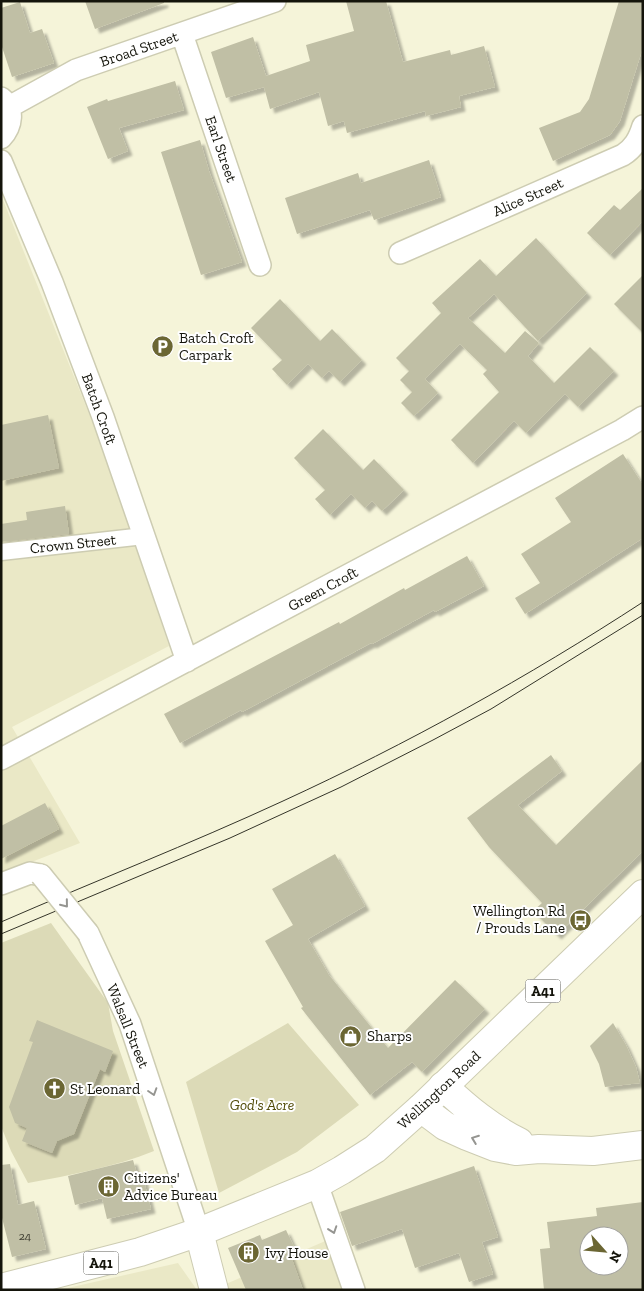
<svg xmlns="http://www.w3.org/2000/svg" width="644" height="1291" font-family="'Zilla Slab',serif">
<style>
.built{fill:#eae8c6}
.green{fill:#dcdab7}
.building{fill:#c0bfa5;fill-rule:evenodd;filter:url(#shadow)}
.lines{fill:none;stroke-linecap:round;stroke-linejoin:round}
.pedestrian-casing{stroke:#cdccb2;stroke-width:19}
.minor-casing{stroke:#cdccb2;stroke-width:24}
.tertiary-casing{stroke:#cdccb2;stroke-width:30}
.secondary-casing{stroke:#cdccb2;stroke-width:30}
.trunk-casing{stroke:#cdccb2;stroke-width:30}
.pedestrian{stroke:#fff;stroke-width:16}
.minor{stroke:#fff;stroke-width:21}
.tertiary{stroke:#fff;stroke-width:28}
.secondary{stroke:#fff;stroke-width:28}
.trunk{stroke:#fff;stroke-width:28}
.tram{stroke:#343429;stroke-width:1}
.minor-bridge-casing{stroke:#cdccb2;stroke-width:24;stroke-linecap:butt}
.minor-bridge{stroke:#fff;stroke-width:21}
.oneway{stroke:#959591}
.labels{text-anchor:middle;stroke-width:4;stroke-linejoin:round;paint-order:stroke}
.number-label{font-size:12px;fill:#3f3f32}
.shield{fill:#fff;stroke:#5a5a54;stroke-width:1}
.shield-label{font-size:14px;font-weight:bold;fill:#14140b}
.street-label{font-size:15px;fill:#14140b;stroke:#fff}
.poi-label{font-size:15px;fill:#14140b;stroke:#fff;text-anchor:start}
.park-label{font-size:15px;font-style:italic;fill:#514b08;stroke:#fff}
</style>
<defs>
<filter id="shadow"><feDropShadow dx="4.5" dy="4.5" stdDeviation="1" flood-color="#0004"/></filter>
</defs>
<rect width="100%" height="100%" fill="#f5f4d9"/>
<path class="built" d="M1,195L110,466L169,646L12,727L80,843L1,874Z
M330,1239L346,1290H212Z
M178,1263L197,1290H59Z"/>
<path class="green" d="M51,923L108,1003L113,1031L154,1151C114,1167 71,1175 28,1183L11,1151L1,1126V943Z
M288,1023L359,1105L297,1152L219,1193L186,1082Z"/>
<path class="building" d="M85,1H164V3L95,29Z
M346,1H386L403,62L450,50L451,55L484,46L495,87L459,96L461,107L426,116L425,111L347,133L344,121L328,126L319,92L270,109L264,87L226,98L211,52L253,37L266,76L310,61L306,45L354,31Z
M619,1H643V47L620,121L610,135L553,161L539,128L580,112L589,99Z
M20,2L30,33L42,29L54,63L12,77L1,44V8Z
M175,81L184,110L119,128L128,151L108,159L87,107L107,99L108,101Z
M200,140L209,171L242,262L201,275L161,152Z
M429,160L441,197L374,220L370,210L297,234L285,198L358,173L361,183Z
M643,188V221L610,255L587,233L614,205L620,210Z
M536,238L587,293L538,341L494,294L468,318L505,353L525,331L539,343L528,356L554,383L590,347L614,371L578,407L565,394L526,433L514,421L473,463L451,440L499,392L483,374L487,370L460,344L425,379L438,393L414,416L401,403L412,392L400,380L409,371L396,358L441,313L432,303L480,259L496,276Z
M643,275V333L614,304Z
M280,299L320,341L332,329L362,360L340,382L329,371L322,378L308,364L287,385L272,369L282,360L251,328Z
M48,415L59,468L1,481V425Z
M323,429L363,470L374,459L404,490L382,511L372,501L365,508L351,494L330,515L315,499L325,490L294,458Z
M623,454L643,485V538L525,614L515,598L540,583L521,554L571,522L555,498Z
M65,506L69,534L1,542V524L27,520L26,512Z
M467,556L484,586L435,612L434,610L372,644L371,643L242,712L241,710L180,743L164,714L339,622L340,624L404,588L405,590Z
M551,755L562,771L518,805L556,845L643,760V851L557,935L533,911L542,903L489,847L467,818Z
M45,803L59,829L1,859V826Z
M335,854L365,906L308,939L329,975L388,1048L455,980L485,1009L422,1072L412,1062L370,1095L301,1008L303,1007L265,941L293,925L272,889Z
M37,1020L113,1051L105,1072L100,1069L74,1134L57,1141L52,1153L22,1141L27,1128L15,1123L9,1107L33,1042L29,1041Z
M613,1023L626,1045L636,1067L640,1083L605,1087L599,1064L590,1046Z
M133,1160L137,1174L142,1173L151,1209L107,1219L102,1198L75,1205L68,1176Z
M10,1164L18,1205L34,1201L46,1249L12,1257L1,1214V1165Z
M474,1166L498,1237L482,1242L493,1274L469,1282L459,1253L415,1268L402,1229L352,1246L340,1212Z
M643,1202V1290H544L540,1249L550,1248L547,1222L597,1216L596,1208ZM589,1236H619V1266H589Z
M286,1230L295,1249L289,1251L303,1290H246L228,1248L260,1235L262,1240Z"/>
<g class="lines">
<defs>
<path id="pedestrian" d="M1,552L144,536"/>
<path id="minor" d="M182,34L260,265
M1,98C15,109 12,126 1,138
M9,107L76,70L275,1
M1,161L52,282L103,417L187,661
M400,253L623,155C634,148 639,139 643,126
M1,759L622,430L643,417
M1,884L30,873L41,875
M88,933L130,1024L199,1232
M317,1184L354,1290"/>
<path id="tertiary" d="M443,1086C468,1109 489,1127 519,1142
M421,1108L445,1126L467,1136L495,1147L516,1151L539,1149L593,1151L643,1145"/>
<path id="secondary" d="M199,1232L214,1290"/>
<path id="trunk" d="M1,1288L140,1252L199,1232L317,1184L342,1170L375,1149L421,1108L643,894"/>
</defs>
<use href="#pedestrian" class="pedestrian-casing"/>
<use href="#minor" class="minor-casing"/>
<use href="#tertiary" class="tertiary-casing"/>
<use href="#secondary" class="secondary-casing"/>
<use href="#trunk" class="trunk-casing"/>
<use href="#pedestrian" class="pedestrian"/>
<use href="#minor" class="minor"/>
<use href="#tertiary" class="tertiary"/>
<use href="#secondary" class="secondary"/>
<use href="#trunk" class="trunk"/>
<path class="tram" d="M1,922C95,881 190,844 283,801C407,744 528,677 643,602
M1,934L230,838L341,787L433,740L491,709L643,615"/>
<defs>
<path id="minor-bridge" d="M41,875L88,933"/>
</defs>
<use href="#minor-bridge" class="minor-bridge-casing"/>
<use href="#minor-bridge" class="minor-bridge"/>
</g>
<defs><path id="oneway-chevron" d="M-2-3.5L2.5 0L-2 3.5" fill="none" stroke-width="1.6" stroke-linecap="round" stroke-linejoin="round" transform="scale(1.25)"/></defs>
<g class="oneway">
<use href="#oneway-chevron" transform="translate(65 904) rotate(51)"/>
<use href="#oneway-chevron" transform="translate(153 1092) rotate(72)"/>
<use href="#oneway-chevron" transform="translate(475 1139) rotate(-159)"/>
<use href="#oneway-chevron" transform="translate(333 1230) rotate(71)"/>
</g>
<defs>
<symbol id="parking-disc" viewBox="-11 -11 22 22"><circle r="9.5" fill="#6b6633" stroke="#fff"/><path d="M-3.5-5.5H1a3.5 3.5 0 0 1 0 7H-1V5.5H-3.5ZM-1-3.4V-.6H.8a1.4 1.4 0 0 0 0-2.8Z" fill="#fff"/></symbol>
<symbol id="bus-disc" viewBox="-11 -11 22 22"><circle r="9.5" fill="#6b6633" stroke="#fff"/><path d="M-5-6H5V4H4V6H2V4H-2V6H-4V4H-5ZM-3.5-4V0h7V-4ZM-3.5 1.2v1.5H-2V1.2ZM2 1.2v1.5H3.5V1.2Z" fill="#fff"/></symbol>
<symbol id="shop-disc" viewBox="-11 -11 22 22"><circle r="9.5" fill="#6b6633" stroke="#fff"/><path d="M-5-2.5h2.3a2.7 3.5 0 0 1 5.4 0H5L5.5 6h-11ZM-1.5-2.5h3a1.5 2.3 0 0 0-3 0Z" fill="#fff"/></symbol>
<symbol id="church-disc" viewBox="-11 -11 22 22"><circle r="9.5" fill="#6b6633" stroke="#fff"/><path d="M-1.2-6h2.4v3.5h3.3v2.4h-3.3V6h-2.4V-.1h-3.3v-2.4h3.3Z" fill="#fff"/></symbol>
<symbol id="building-disc" viewBox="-11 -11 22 22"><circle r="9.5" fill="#6b6633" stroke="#fff"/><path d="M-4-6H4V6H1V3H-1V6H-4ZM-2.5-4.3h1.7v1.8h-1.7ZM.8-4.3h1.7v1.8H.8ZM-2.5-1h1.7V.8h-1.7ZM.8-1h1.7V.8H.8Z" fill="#fff"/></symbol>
</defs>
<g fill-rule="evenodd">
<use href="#parking-disc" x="150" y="334" width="25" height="25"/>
<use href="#bus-disc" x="568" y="908" width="25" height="25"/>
<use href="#shop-disc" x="338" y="1024" width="25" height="25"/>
<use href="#church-disc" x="42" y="1076" width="25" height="25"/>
<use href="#building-disc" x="96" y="1174" width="25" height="25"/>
<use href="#building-disc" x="236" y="1240" width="25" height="25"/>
</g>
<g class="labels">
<g class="number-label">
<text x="25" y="1240">24</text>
</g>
<g class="shield">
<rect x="525.5" y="979.5" width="35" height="23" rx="4"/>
<rect x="83.5" y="1251.5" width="35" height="23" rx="4"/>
</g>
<g class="shield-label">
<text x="543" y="996">A41</text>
<text x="101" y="1268">A41</text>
</g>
<g class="street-label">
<text transform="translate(139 49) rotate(-19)" y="5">Broad Street</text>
<text transform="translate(221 149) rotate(71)" y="5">Earl Street</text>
<text transform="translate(528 197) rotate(-24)" y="5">Alice Street</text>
<text transform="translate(99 409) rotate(70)" y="5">Batch Croft</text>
<text transform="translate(73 544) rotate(-6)" y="5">Crown Street</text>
<text transform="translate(323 589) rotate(-28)" y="5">Green Croft</text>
<text transform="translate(128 1026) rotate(68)" y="5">Walsall Street</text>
<text transform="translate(439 1090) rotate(-43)" y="5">Wellington Road</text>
</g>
<g class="poi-label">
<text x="179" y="343">Batch Croft<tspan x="179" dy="17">Carpark</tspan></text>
<text x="565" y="916" text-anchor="end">Wellington Rd<tspan x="565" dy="17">/ Prouds Lane</tspan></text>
<text x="367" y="1041">Sharps</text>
<text x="70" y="1094">St Leonard</text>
<text x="124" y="1183">Citizens'<tspan x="124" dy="17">Advice Bureau</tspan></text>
<text x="265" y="1258">Ivy House</text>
</g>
<g class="park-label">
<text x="262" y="1110">God's Acre</text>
</g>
</g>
<rect width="644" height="1291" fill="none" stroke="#14140b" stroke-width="5"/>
<g transform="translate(604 1251) rotate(117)"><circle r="24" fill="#ffffff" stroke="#a1a19d"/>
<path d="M0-4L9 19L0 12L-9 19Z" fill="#6b6633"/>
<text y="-8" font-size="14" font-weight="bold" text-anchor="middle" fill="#14140b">N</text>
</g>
</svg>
